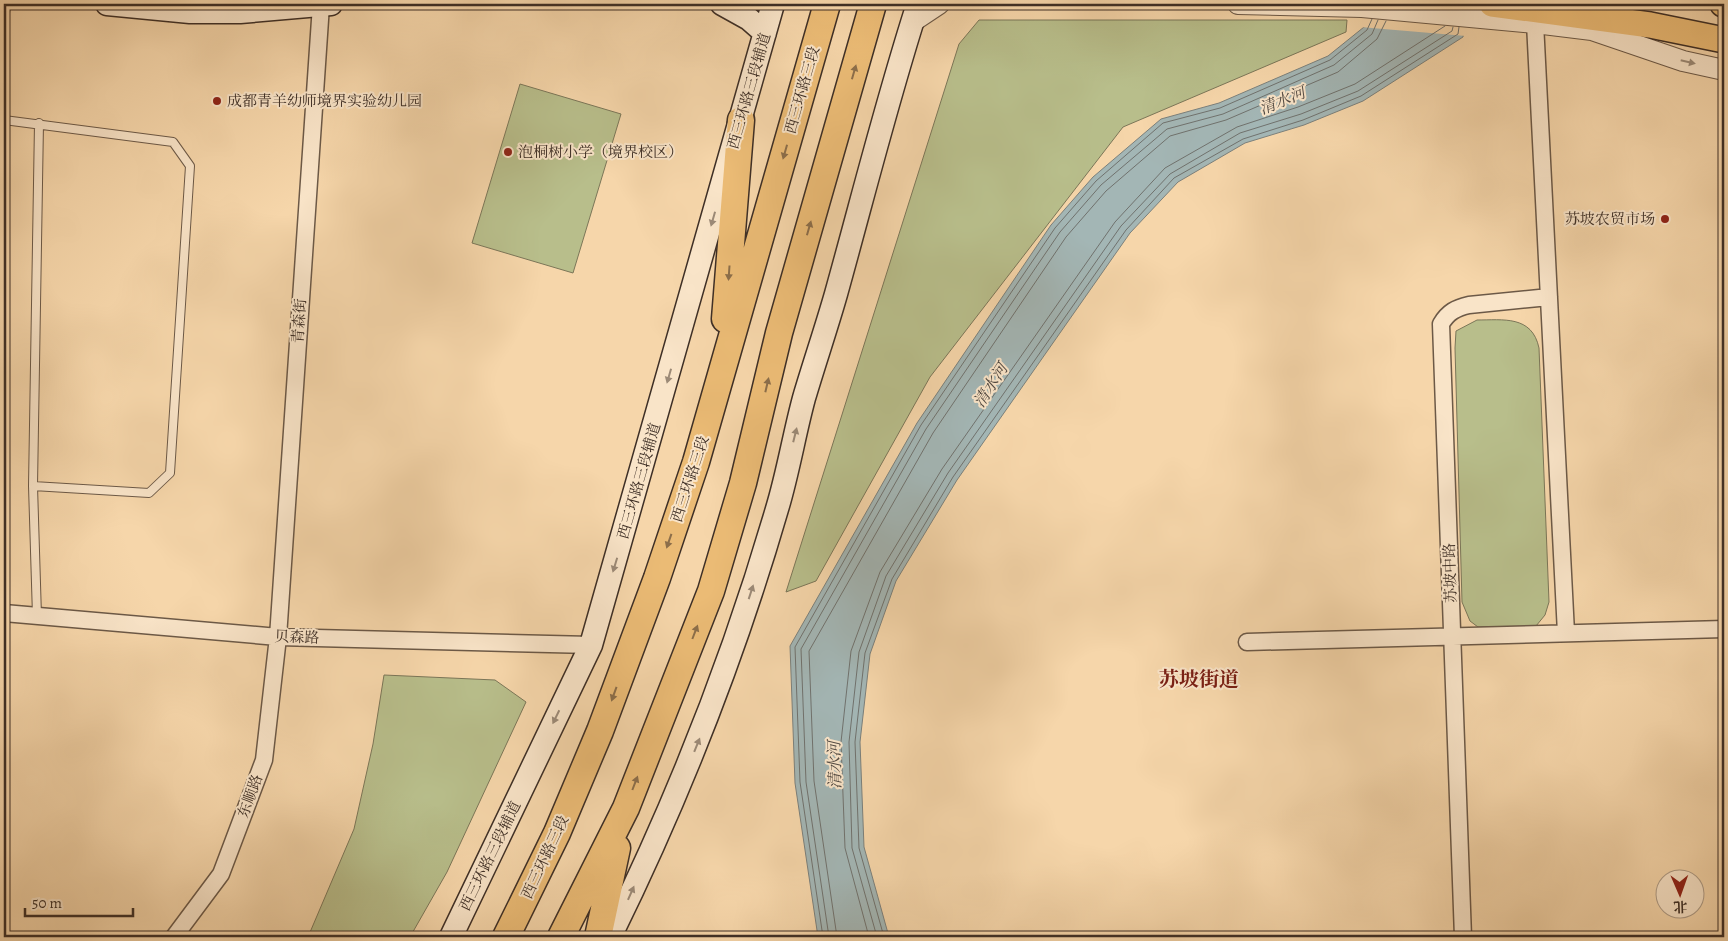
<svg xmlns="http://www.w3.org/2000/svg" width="1728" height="941" font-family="Alegreya,'Noto Serif SC',serif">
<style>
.green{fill:#b8be8b;stroke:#7b7658}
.water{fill:#a3b6b5;stroke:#7b807c}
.pier{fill:#f6d6aa}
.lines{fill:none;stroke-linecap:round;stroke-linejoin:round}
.shore{stroke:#70726e;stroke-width:1}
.service-casing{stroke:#6c5947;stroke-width:10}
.minor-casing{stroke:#6c5947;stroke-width:19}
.tertiary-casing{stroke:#6c5947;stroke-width:22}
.secondary-casing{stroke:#3e2f26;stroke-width:25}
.primary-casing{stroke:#3e2f26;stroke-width:28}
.trunk-casing{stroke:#3e2f26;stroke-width:29}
.service{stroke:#f9e4c8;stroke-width:8}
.minor{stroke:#f9e4c8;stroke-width:16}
.tertiary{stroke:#f9e4c8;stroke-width:20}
.secondary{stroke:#f9e4c8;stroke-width:22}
.primary{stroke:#ebbb75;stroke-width:25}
.trunk{stroke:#ebbb75;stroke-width:26}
.oneway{fill:#9c8a77}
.oneway2{fill:#8c6e4a}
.poi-dot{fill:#8f2418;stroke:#f9e4c8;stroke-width:2}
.labels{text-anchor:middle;stroke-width:4;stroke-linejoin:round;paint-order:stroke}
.street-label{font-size:15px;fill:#3e2f26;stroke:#f9e4c8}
.poi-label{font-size:15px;fill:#3e2f26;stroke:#f9e4c8;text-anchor:start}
.water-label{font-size:16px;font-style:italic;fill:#524a43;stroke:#f9e4c8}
.district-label{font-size:20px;font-weight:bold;fill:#7a1f14;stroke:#f9e4c8}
</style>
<rect width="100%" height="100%" fill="#f6d6aa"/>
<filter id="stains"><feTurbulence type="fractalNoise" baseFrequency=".004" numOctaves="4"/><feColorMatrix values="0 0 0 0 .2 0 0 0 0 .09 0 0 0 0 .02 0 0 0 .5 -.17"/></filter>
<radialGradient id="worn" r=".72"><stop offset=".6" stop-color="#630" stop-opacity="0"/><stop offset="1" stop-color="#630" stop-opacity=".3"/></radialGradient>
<path class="green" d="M979,20H1347L1346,32L1123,127L930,377L816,581L786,592L959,44Z
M520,84L621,114L573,273L472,243Z
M1477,320C1503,320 1532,315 1539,348L1549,602L1545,615L1536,626L1478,627L1470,621L1462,602L1455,348L1456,331Z
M384,675L495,680L526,702L447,872L410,937H308L354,829L373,744Z"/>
<path class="water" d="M1468,4L1463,37L1363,101L1304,125L1245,143L1178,182L1130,233L957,480L896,581L870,654L860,742L864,847L889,937H818L795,783L790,646L917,423L1051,225L1093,177L1161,119L1219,103L1328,56L1364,27Z"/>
<path class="pier" d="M1370,4H1470L1466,36L1360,27Z"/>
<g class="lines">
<path class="shore" d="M823,937L800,782L795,647L921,425L1055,228L1096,181L1163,123L1220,108L1330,60L1367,30L1372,19
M829,937L806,782L801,649L926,429L1060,232L1101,185L1167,129L1223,114L1334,65L1372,34L1378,20
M837,937L814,781L809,651L933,433L1066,237L1106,191L1170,136L1226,120L1338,72L1377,39L1386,21
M869,937L845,848L841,742L851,651L880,572L942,469L1115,222L1165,168L1237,127L1298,107L1355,84L1445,26
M877,937L852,848L849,742L859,652L886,576L948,473L1121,226L1170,174L1240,133L1301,114L1358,91L1452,31L1453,27
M884,937L859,848L855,742L865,653L892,579L953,477L1126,230L1174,178L1243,139L1303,120L1361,96L1458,34L1459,27"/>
<defs>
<path id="service" d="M4,22L6,4
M4,120L173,142L190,166L170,473L149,493L33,486
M37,616L33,486L39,123"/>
<path id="minor" d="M1535,23L1566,633
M4,613L278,637L591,645
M1247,642L1724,629
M174,937L221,874L264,760L278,637L321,5
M1463,937L1441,324C1448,312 1456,308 1469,305L1549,297"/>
<path id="tertiary" d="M1238,4L1362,7L1535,23L1592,30L1683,61L1724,70
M912,22L939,4"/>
<path id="secondary" d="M107,4L190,12H240L331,4
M722,4L749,19L765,33
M451,937L591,645L773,4
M610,937C678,799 734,657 777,509C788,473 794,435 804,398C814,364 826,329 836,294C863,197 887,100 918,4"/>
<path id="primary" d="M1492,4L1650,25L1724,40
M1723,4H1724"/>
<path id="trunk" d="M725,319L741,120
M506,937L557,833L600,731L657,578L696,462L827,4
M561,937L626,808L711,591L743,483L779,333L873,4
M598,937L617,848"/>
</defs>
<use href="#service" class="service-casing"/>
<use href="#minor" class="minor-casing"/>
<use href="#tertiary" class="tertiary-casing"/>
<use href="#secondary" class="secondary-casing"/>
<use href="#primary" class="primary-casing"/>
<use href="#trunk" class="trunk-casing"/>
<use href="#service" class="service"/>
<use href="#minor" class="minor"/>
<use href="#tertiary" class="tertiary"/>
<use href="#secondary" class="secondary"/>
<use href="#primary" class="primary"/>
<use href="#trunk" class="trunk"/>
</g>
<defs><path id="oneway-solid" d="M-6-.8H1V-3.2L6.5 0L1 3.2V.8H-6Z" transform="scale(1.25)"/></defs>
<g class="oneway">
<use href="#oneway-solid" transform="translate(1688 62) rotate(13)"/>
<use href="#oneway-solid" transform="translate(713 219) rotate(106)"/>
<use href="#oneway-solid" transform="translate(669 376) rotate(106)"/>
<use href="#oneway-solid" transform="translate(795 435) rotate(-76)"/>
<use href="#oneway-solid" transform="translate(615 565) rotate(107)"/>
<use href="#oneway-solid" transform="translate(751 592) rotate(-72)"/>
<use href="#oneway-solid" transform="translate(556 717) rotate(116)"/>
<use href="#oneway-solid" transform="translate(697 745) rotate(-68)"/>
<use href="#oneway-solid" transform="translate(631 893) rotate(-66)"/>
</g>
<g class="oneway2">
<use href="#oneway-solid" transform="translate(854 72) rotate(-74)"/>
<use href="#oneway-solid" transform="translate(785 152) rotate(106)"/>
<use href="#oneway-solid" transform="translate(809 228) rotate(-74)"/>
<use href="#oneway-solid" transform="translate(729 273) rotate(94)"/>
<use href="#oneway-solid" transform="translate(767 385) rotate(-77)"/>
<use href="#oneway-solid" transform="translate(669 541) rotate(109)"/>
<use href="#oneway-solid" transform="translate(695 632) rotate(-69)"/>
<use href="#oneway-solid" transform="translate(614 694) rotate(110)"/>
<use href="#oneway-solid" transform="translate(635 783) rotate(-69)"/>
</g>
<g class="poi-dot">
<circle cx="217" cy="101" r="5"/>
<circle cx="508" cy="152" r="5"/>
<circle cx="1665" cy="219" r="5"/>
</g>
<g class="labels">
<g class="street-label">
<text transform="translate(802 90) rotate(-74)" y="5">西三环路三段</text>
<text transform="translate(749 91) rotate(-74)" y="5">西三环路三段辅道</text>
<text transform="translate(299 321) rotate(-86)" y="5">青森街</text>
<text transform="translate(690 479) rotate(-72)" y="5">西三环路三段</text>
<text transform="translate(639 481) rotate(-74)" y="5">西三环路三段辅道</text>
<text transform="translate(1450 573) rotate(-92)" y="5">苏坡中路</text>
<text transform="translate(297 637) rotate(2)" y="5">贝森路</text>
<text transform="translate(250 796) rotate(-70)" y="5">东顺路</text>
<text transform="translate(490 856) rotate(-64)" y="5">西三环路三段辅道</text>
<text transform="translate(545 857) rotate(-65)" y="5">西三环路三段</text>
</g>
<g class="poi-label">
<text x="227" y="106">成都青羊幼师境界实验幼儿园</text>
<text x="518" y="157">泡桐树小学（境界校区）</text>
<text x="1655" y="224" text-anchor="end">苏坡农贸市场</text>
</g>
<g class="water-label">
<text transform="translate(1282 100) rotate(-22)" y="6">清水河</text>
<text transform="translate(990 385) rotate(-57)" y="6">清水河</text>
<text transform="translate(834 765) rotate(-91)" y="6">清水河</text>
</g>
<g class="district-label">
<text x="1199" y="686">苏坡街道</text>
</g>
</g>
<rect width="1728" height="941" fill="none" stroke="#f6d6aa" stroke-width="20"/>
<rect x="5" y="5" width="1718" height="931" fill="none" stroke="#3e2f26" stroke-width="2.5"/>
<rect x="10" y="10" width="1708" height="921" fill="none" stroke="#3e2f26"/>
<g transform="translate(1680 894) rotate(178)"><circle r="24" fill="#f9e4c8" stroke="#ae9c87"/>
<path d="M0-4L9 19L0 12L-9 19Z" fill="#8f2418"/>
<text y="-8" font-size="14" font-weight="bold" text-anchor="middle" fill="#3e2f26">北</text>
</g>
<path d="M25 908v8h108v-8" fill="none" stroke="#3e2f26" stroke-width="2.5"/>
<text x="32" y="908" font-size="15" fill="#3e2f26" stroke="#f9e4c8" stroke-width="4" paint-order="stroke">50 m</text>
<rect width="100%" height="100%" filter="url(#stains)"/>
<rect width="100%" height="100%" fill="url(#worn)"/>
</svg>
